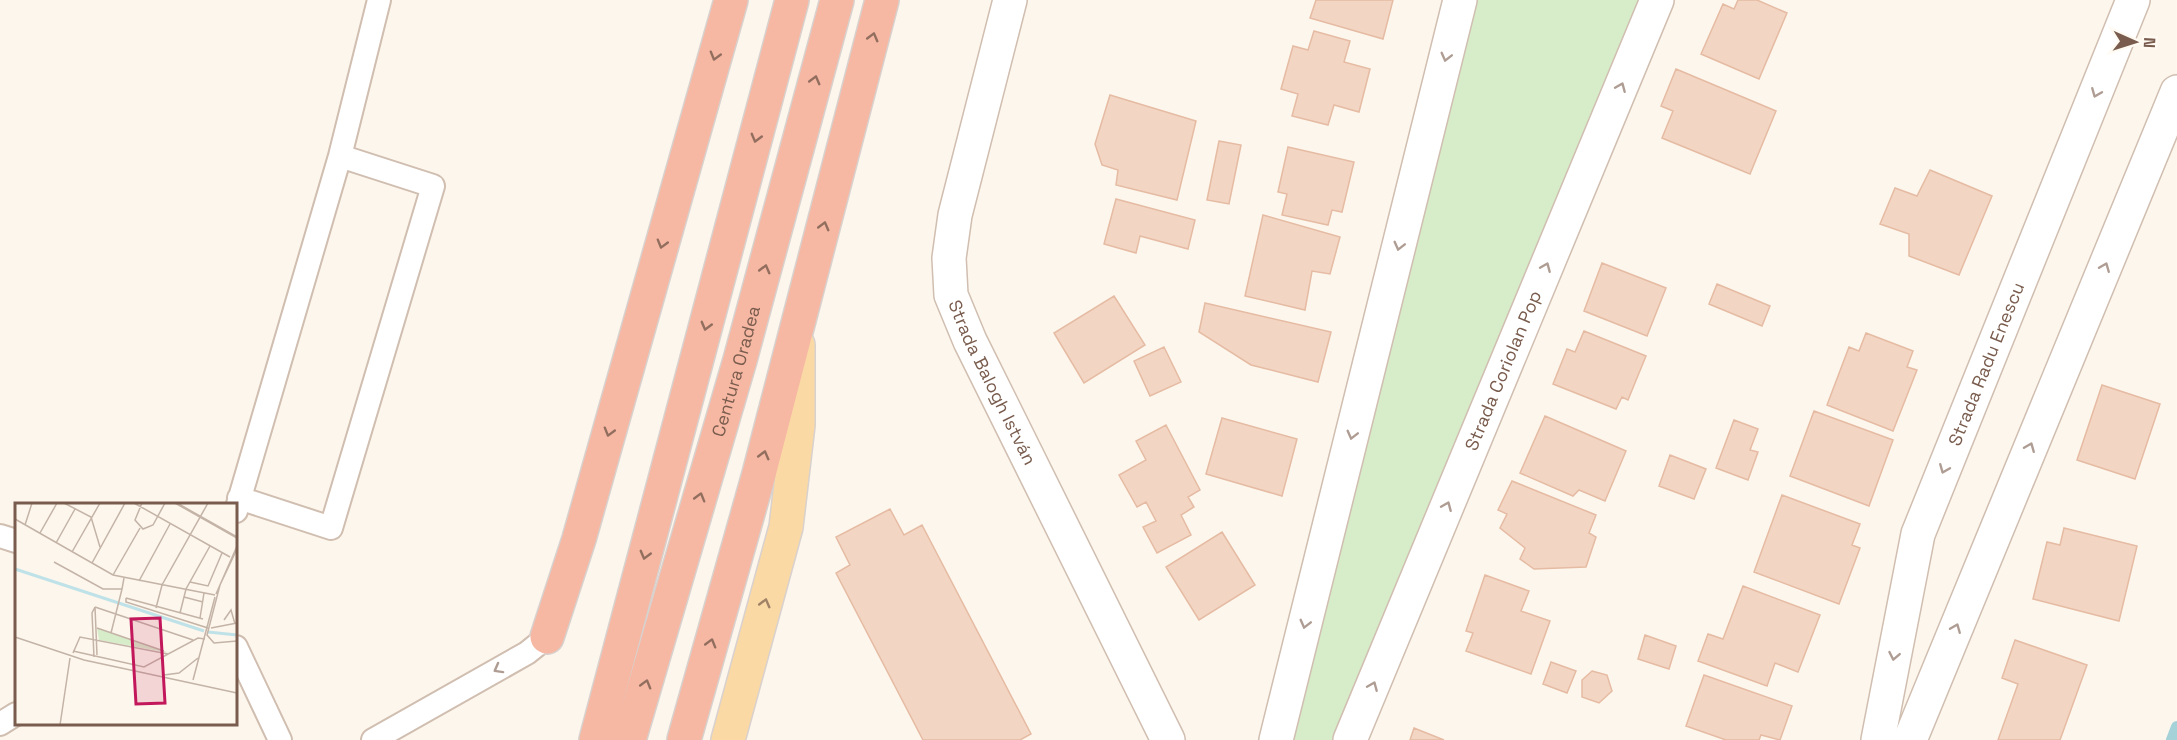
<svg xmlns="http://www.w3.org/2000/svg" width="2177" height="740" font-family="'Space Grotesk',sans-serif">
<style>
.green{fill:#d7ecc9}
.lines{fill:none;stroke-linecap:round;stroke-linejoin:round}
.stream{stroke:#a5d2d9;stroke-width:12}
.building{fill:#f3d5c3;stroke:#e5bba3;stroke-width:1.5}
.lane-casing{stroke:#d0beb0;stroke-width:26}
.street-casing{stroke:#d0beb0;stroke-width:36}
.primary-casing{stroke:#d9d1cd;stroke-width:36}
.highway-casing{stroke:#d9d1cd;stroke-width:36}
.lane{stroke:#fff;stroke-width:22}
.street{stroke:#fff;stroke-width:33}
.primary{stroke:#fad9a5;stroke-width:33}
.highway{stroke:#f6b7a3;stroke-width:33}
.oneway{stroke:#926e5e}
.oneway2{stroke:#af9d94}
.oneway3{stroke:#a08267}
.labels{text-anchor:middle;stroke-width:6;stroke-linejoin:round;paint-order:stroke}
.street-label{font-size:18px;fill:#795c4d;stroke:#fffaf2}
.inset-river{fill:none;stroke:#bfe2e8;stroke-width:3}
.inset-road{fill:none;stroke:#c4b3a7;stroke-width:1.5}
.view{fill:#c2185b;fill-opacity:0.15;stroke:#c2185b;stroke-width:3}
.inset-edge{fill:none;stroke:#795c4d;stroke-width:3}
</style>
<rect width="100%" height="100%" fill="#fdf6ec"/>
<path class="green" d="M1460,0H1657L1350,740H1276Z"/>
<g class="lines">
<path class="stream" d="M2172,740L2177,727"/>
</g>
<path class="building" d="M1316,0H1393L1383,39L1310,18Z
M1738,0H1757L1787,13L1759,79L1701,54L1723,4L1734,9Z
M1314,31L1350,41L1344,62L1370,69L1359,112L1334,105L1328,125L1292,116L1298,94L1281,89L1293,46L1308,50Z
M1676,69L1776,111L1750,174L1662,138L1673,111L1661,106Z
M1110,95L1196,121L1177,200L1116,185L1118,170L1102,165L1095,144Z
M1219,141L1241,145L1229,204L1207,200Z
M1288,147L1354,162L1342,212L1332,210L1328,225L1282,215L1287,194L1278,192Z
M1930,170L1992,196L1959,275L1909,256V234L1880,224L1895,188L1917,196Z
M1116,199L1195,220L1188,249L1140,236L1136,253L1104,244Z
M1263,215L1340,237L1330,274L1312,271L1305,310L1245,296Z
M1602,263L1666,288L1647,336L1584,311Z
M1717,284L1770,306L1762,326L1709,304Z
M1114,296L1145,345L1084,383L1054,333Z
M1205,303L1331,332L1318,382L1251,365L1199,332Z
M1584,331L1646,356L1628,400L1622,397L1616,409L1553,384L1567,349L1575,352Z
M1866,333L1913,351L1907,367L1917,370L1893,431L1827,405L1849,347L1859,351Z
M1164,347L1181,382L1150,396L1134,361Z
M2102,385L2160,404L2135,479L2077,460Z
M1814,411L1893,440L1869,506L1790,476Z
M1545,416L1626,451L1605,501L1579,490L1573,496L1520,473Z
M1222,418L1297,439L1282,496L1206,474Z
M1734,420L1758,429L1750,450L1758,452L1748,480L1716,468Z
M1166,425L1200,490L1188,497L1194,507L1181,515L1191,535L1157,553L1143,527L1156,521L1146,502L1137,507L1119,475L1146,460L1136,441Z
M1670,455L1706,469L1694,499L1659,486Z
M1512,481L1596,515L1589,533L1596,537L1586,567L1534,569L1520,559L1525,548L1500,528L1507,514L1498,510Z
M1782,495L1860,524L1852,545L1860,548L1839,604L1754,572Z
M890,509L904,535L922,525L1031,734L1020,740H923L836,573L850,565L836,537Z
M2064,528L2137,546L2119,621L2033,599L2047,542L2060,545Z
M1222,532L1255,585L1199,620L1166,567Z
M1485,575L1529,591L1521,611L1550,621L1531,674L1466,651L1473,633L1466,631Z
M1743,586L1820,615L1798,672L1775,663L1767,686L1698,661L1708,634L1723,639Z
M1645,635L1676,646L1669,669L1638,659Z
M2015,640L2087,665L2060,740H1998L2018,684L2002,678Z
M1551,662L1576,671L1567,693L1543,684Z
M1592,671L1607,675L1612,691L1599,703L1582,697V680Z
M1704,675L1792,706L1780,740L1761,735L1759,740H1726L1686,726Z
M1414,728L1444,740H1410Z"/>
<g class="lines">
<defs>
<path id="lane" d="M239,498L331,528L433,186L340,156
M236,511L340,156L379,0
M0,536L16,541
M236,647L280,740
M0,724L16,714
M373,740L527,653L547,637"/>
<g id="street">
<path id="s1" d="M1010,0L955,215L949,258L951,295L970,341L1168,740"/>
<path d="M1276,740L1460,0"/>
<path id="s2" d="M1350,740L1657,0"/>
<path id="s3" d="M1878,740L1918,534L2133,0"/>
<path d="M1910,740L2177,92"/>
</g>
<path id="primary" d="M728,740L786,527L798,425V345"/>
<g id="highway">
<path d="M547,637L579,539L731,0"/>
<path d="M596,740L792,0"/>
<path id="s4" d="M629,740L740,360L837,0"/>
<path d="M684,740L759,474L882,0"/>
</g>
</defs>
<use href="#lane" class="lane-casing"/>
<use href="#street" class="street-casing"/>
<use href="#primary" class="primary-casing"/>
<use href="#highway" class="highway-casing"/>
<use href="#lane" class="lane"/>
<use href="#street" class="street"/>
<use href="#primary" class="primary"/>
<use href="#highway" class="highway"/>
</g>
<defs><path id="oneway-chevron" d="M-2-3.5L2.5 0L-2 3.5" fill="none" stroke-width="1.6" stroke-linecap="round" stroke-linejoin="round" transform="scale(1.5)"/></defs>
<g class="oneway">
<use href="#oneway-chevron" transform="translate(873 37) rotate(-75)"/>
<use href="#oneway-chevron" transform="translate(715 56) rotate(106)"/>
<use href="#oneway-chevron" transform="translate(815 80) rotate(-75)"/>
<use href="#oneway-chevron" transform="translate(756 138) rotate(105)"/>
<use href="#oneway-chevron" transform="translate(824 226) rotate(-75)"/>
<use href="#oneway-chevron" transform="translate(662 244) rotate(106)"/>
<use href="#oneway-chevron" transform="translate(765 269) rotate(-75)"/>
<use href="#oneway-chevron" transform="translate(706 326) rotate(105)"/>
<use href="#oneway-chevron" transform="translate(609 432) rotate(106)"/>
<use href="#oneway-chevron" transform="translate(764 455) rotate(-75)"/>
<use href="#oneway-chevron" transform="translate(700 497) rotate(-74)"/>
<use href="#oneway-chevron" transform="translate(645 555) rotate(105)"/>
<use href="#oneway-chevron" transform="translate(711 643) rotate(-74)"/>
<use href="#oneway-chevron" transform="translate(646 684) rotate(-74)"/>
</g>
<g class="oneway2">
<use href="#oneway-chevron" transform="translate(1446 57) rotate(104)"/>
<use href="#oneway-chevron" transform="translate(1621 87) rotate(-67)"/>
<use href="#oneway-chevron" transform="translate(2096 93) rotate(112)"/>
<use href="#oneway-chevron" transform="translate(1399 246) rotate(104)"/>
<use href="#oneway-chevron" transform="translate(1546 267) rotate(-67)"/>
<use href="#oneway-chevron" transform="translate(2105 267) rotate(-68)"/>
<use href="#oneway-chevron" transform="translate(1352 435) rotate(104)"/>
<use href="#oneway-chevron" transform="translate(2030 447) rotate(-68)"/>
<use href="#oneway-chevron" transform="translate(1944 469) rotate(112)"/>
<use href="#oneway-chevron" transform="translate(1447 506) rotate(-67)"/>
<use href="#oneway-chevron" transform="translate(1305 624) rotate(104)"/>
<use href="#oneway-chevron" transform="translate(1956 628) rotate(-68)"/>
<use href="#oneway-chevron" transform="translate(1894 656) rotate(101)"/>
<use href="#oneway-chevron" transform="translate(498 669) rotate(151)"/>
<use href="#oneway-chevron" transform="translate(1373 686) rotate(-67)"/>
</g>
<use class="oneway3" href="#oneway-chevron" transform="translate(765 603) rotate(-75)"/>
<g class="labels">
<g class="street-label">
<text dy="6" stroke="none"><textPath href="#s3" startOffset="393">Strada Radu Enescu</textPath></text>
<text dy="6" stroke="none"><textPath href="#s2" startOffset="400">Strada Coriolan Pop</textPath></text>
<text dy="6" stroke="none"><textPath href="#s4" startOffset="384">Centura Oradea</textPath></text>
<text dy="6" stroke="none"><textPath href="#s1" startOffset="399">Strada Balogh István</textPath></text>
</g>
</g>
<g transform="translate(15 503)">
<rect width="222" height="222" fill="#fdf6ec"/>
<path d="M82,125L155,150L84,137Z" fill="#d7ecc9"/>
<path class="inset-river" d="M0,66L189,128M193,129L222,132"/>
<path class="inset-road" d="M49,0L76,14L85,44M119,0L215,54M127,0L120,17L128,26L138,22L150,0M160,0L222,35M162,0L222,34M0,16L98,72L200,92M10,22L17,0M25,30L42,0M41,40L60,6M222,46L205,82L192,132L199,140L222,138M57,49L85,0M39,59L88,86H107L109,75M77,60L110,0M98,72L125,25M124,78L155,21M175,79L193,83L207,50M201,91L222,43M169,94L188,99M111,95V99L193,125M111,95L188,116M80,104L178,137M80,104L82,152M141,105L147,82L193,0M165,110L171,86L195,43M185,115L189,90M209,117L216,107L220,121M82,125L149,148M196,125L222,120M96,130L107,86M0,134L69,157L222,190M58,148L129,164L183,135L190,136M58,150L65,134L153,151M79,154L77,110L80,104M149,172L164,170L183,155M178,177L200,94M45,222L55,155"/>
<path class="view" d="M145,115L150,200L121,201L116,116Z"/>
<rect width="222" height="222" class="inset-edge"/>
</g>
<g transform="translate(2135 42) rotate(93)" stroke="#fffaf2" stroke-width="4.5" paint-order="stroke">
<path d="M0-4.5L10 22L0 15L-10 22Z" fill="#795c4d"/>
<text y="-9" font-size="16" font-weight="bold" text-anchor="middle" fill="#795c4d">N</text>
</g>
</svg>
